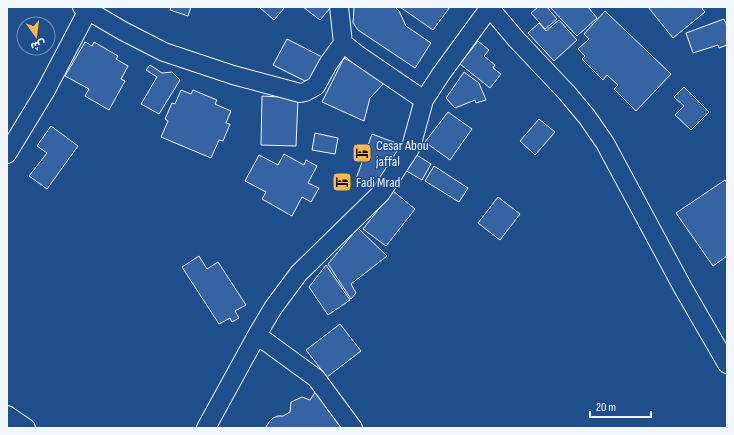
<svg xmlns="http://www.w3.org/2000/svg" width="734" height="435" font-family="'Sofia Sans Condensed','Noto Sans Arabic',sans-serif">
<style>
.building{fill:#3563a3;stroke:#f2f6ff}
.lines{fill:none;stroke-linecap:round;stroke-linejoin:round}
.minor-casing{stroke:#f2f6ff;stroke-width:20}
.minor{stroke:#1f4e8c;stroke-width:18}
.labels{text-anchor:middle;stroke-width:3;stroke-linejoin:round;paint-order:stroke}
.poi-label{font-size:14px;fill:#f2f6ff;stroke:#1f4e8c;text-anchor:start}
</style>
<rect width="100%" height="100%" fill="#1f4e8c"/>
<path class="building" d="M171,7H191L188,16L170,10Z
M259,7H285L274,20Z
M303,7H331L320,20Z
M354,7H395L399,11L406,26L431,43L415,68L358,30L353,23Z
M400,7H450L433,30Z
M538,7H547L557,19L545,29L531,13Z
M550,7H588L597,18L577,36Z
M648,7H701L705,12L673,38Z
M605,11L671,74L636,111L614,89L618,85L607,75L603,80L582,59L585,56L578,49L589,39L584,34Z
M724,19L727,26V45L719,48L718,45L693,53L686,33Z
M559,20L577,40L554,61L528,33L539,23L546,31Z
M287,39L324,58L311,84L273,65Z
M478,41L489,50L484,56L495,65L493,68L501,74L490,88L460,64Z
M85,42L92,46L94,42L118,56L116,59L128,66L121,79L125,81L109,110L85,96L89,89L65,76Z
M344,58L386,81L370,98L364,121L322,102Z
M150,65L162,73L172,72L180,80L159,114L141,104L157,77L146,70Z
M464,72L479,83L486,100L476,103L475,100L455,108L446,98Z
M684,87L709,112L691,130L675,115L684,106L674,97Z
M181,90L191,94L193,90L217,100L215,104L231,111L226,123L230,124L223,141L219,140L211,158L161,137L168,121L165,119L172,103L175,104Z
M262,96L298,98L296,146L261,145Z
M448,112L472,129L450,160L425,142Z
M539,119L555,132L535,155L520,141Z
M51,126L78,146L47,189L29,176L47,153L37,146Z
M315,133L338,138L335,154L312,150Z
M372,134L404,146L377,187L356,179Z
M284,154L304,165L306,160L317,166L308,183L319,188L311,202L302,197L292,216L262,199L266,192L245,181L259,155L278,165Z
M415,154L431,164L422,180L405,170Z
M434,166L468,188L459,202L425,181Z
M725,180L727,183V256L713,266L676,213Z
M393,191L415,209L386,246L363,229Z
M498,197L520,214L500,240L478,223Z
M358,228L387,256L351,284L356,293L351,299L328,264Z
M199,256L207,269L218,262L246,305L235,311L239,318L232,322L230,318L219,324L182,267Z
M326,265L350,300L328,315L309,287Z
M340,324L361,351L327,377L306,350Z
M316,391L344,425L341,428H266V427L269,422L273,418L278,416H283L290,412L291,402L302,397L310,400Z"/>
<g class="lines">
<defs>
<path id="minor" d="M82,7L123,31L164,52L233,75L300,93L305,92L316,86L328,64L343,43
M339,7L343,43L358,55L424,100
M489,7L516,39L567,93L587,117L605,143L683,288L727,364
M7,154L46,90L88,10
M257,335L316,378L353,428
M7,415L26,428
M206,428L257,335L273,308L299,273L381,193L411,147L424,100L441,74L490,7"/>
</defs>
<use href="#minor" class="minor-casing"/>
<use href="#minor" class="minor"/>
</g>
<defs>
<symbol id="hotel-square" viewBox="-11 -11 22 22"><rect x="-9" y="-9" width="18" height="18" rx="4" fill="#ffb74d" stroke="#1f4e8c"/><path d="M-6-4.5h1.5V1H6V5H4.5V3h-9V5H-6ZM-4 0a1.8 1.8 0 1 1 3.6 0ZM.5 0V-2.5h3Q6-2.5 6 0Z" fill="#111"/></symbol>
</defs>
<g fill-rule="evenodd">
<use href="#hotel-square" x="351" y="142" width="22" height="22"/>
<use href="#hotel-square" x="331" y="171" width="22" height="22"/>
</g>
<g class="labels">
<g class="poi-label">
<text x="376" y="150">Cesar Abou<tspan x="376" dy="16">jaffal</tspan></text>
<text x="356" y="187">Fadi Mrad</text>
</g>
</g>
<rect width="734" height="435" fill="none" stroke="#f2f6ff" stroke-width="16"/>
<g transform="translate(36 36) rotate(166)"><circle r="19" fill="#1f4e8c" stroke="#7391ba"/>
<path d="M0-3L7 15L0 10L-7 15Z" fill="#ffb74d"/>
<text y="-6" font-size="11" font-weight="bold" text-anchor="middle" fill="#f2f6ff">ش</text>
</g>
<path d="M590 411v6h61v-6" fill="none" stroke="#f2f6ff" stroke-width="2"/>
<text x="596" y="411" font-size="12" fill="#f2f6ff" stroke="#1f4e8c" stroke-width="3" paint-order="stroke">20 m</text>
</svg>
